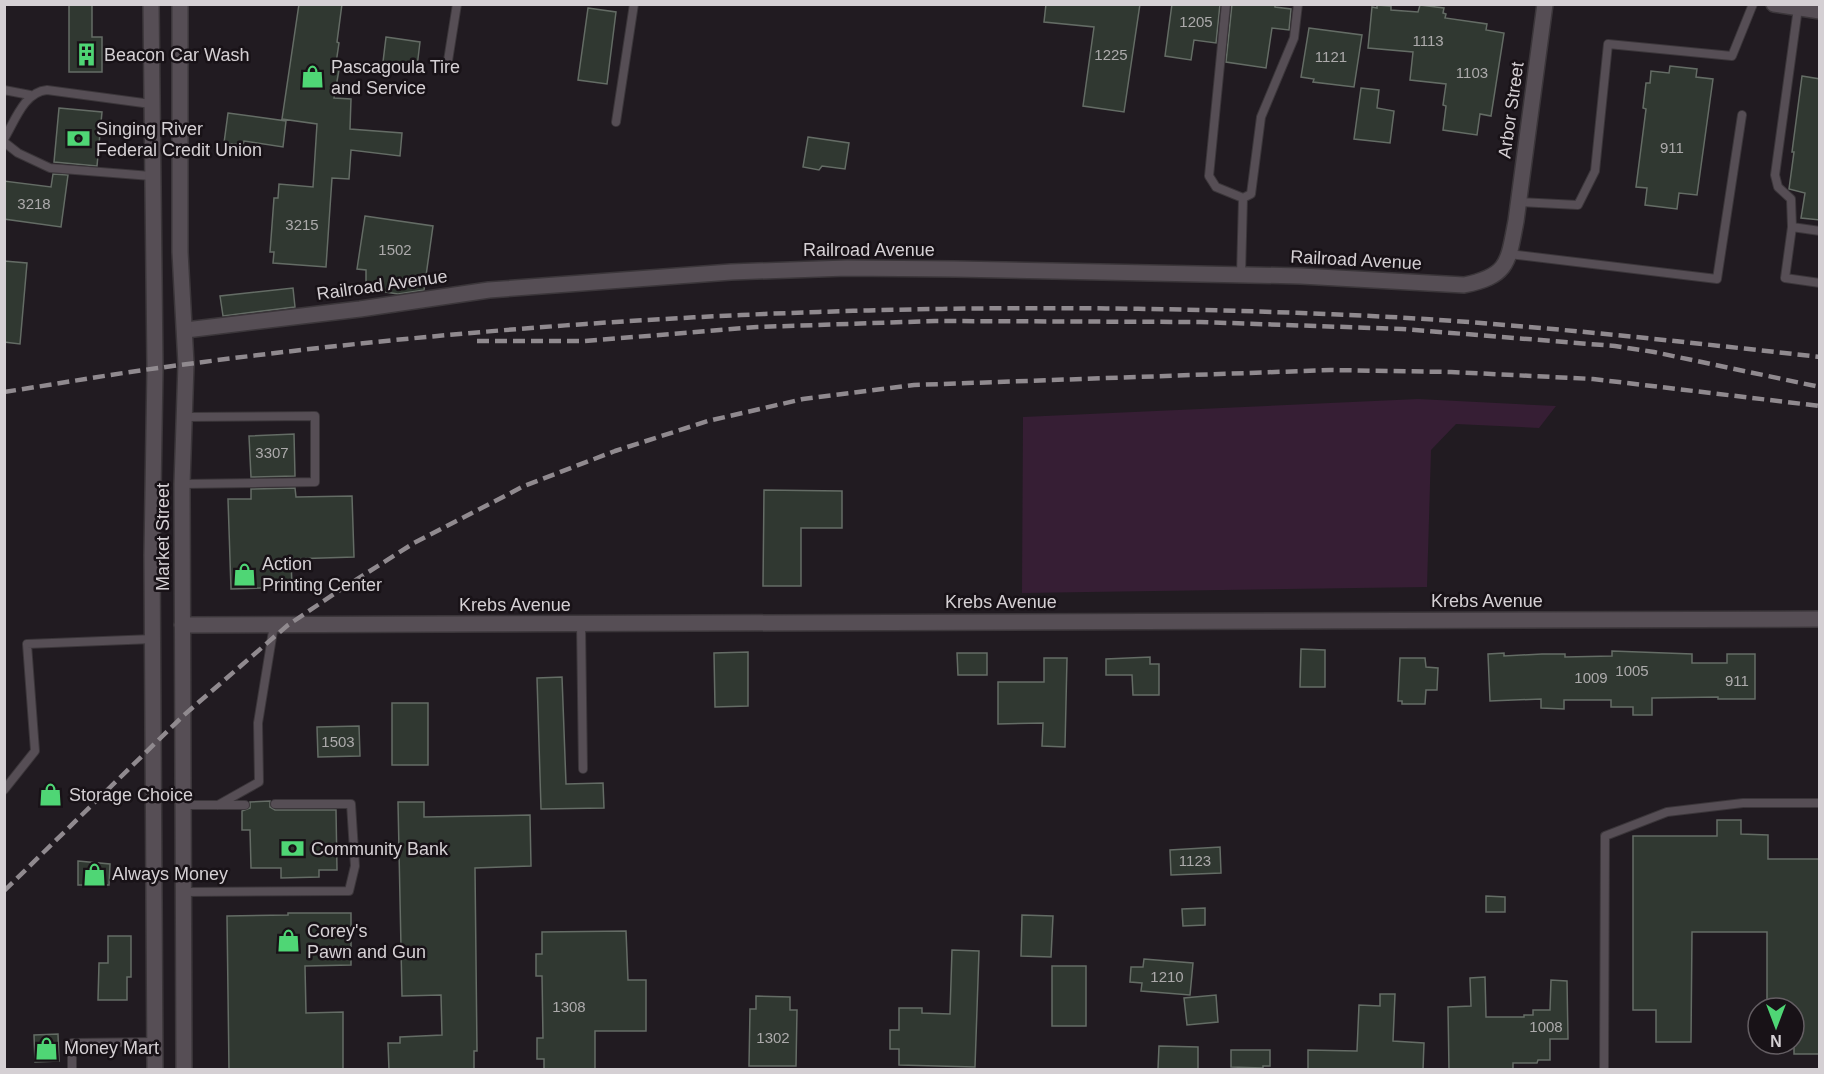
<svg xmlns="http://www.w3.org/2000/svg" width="1824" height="1074" font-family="Arial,sans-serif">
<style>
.green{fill:#361e34}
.building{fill:#303831;stroke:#646c65;stroke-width:1.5}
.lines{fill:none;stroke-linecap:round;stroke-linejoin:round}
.lane-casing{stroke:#3b363a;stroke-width:10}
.street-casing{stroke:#3b363a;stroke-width:18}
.secondary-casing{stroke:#3b363a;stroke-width:18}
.lane{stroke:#564e55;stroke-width:8}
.street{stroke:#564e55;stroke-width:15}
.secondary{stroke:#564e55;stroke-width:15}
.rail{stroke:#908a8f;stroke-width:4.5;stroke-dasharray:12 6;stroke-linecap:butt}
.labels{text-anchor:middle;stroke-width:5;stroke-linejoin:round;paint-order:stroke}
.number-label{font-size:15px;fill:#acaaab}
.poi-label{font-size:18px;fill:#d5d0d4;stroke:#181217;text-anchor:start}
.street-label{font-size:18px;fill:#d5d0d4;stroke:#181217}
</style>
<rect width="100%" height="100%" fill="#211b21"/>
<path class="green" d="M1418,399L1556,406L1539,428L1456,424L1431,450L1427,587L1022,593L1023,417Z"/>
<path class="building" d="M69,4H92V37H102V72H69Z
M299,4H342L337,42L339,43L335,70H339L334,98L351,99L350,129L402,133L400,156L351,150L349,179L332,178L326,267L273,263L274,252H270L274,198H278L279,184L313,187L317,124L282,119Z
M1046,4H1140L1124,112L1083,106L1094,27L1044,22Z
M1172,4H1220L1216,43L1194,40L1191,60L1165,56Z
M1232,4H1275V7L1291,9L1289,30L1272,28L1266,68L1226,62Z
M1377,5L1391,6V10L1418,12L1420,5L1444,8L1443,13L1446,14L1445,18L1487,24L1486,30L1504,33L1491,116L1480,114L1477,135L1443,130L1446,106L1443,105L1446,84L1410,80L1413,52L1368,48L1372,7L1377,8Z
M588,8L616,12L607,84L578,80Z
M1309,28L1362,35L1354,87L1313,82L1314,79L1301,77Z
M386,37L420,42L417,67L383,62Z
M1670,66L1697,69L1696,77L1713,79L1697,195L1679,193L1677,209L1645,205L1647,188L1636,187L1646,109L1643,108L1646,83H1650L1651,71L1669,73Z
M1802,76L1820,79V220L1801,218L1805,193L1789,189L1794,152H1792Z
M1361,88L1379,90L1377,108L1394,111L1390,143L1354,139Z
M59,108L102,112L97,166L54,162Z
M228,113L286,121L283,147L244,141L243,145L224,143Z
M808,137L849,143L845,169L822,166L819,170L803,167Z
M53,174L68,175L61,227L4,219V181L51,187Z
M365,216L433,226L424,290L398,294L366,289V270L357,269Z
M4,261L27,263L20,344L4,342Z
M293,288L295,307L223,316L220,296Z
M294,434L295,476L251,477L249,436Z
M295,488L296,497L352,496L354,557L291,559L292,587L231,589L228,499H251V489Z
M764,490L842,491V528H801V586H763Z
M1301,649L1325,650V687H1300Z
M1612,651L1692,654V663H1727V654H1755V699H1718V697L1652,698V715H1633V707H1611V700H1564V709L1541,708V699L1490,701L1488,654L1504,653V656L1542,654H1565V657L1612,656Z
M748,652V706L715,707L714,653Z
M957,653H987V675H958Z
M1150,657V664H1159V695H1133L1132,675H1106V659Z
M1044,658H1067L1065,747L1042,746L1043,723L998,724V682H1044Z
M1400,658H1425L1426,667L1438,668L1437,690H1426L1425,704H1402V701H1398Z
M562,677L566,784L603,783L604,808L541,809L537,678Z
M392,703H428V765H392Z
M359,726L360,756L318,757L317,727Z
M270,801V807L275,810H336L337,870H319V877L281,878V868H251L250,830H242V811L250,808V802Z
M398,802H424V817L530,815L531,866L475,868L477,1051H474V1070H389L388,1043H400V1037L442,1035L441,995L402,996Z
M1717,820H1741V834L1768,835V859H1820V1054H1794V1008H1767V932H1692L1691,1042H1656V1010H1633V836H1717Z
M1220,847L1221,873L1171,875L1170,850Z
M78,861L110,864L109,885H78Z
M1486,896L1505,897V912H1486Z
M1205,908V925L1183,926L1182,909Z
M288,913H351V965L305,966L306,1013L343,1012V1070H229L227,916L288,915Z
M1022,915L1053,916L1051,957L1021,956Z
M626,931L628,980H646V1031H595V1070H544V1059H537V1038H543L542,976H536V954H542V932Z
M108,936H131V977H127V1000H98L99,963H108Z
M952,950L979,951L975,1067L899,1065V1049H890V1030H899V1008H922V1013L950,1014Z
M1144,959L1193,963L1190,995L1141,991L1142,983L1130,982L1131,967H1143Z
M1052,966H1086V1026H1052Z
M1485,977L1486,1017H1524V1015H1533V1010H1550L1551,980L1567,981L1568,1039H1550V1060H1538L1537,1063H1513V1070H1449L1448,1007L1471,1006L1470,978Z
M1380,994H1395L1393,1041L1424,1043L1423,1070H1308V1050L1357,1051L1359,1005L1380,1006Z
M1216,995L1218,1022L1187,1025L1184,998Z
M756,996L790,997V1010H797L796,1066H749L750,1009H756Z
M58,1034L59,1061L35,1062L34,1035Z
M1159,1046L1198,1047V1069H1158Z
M1231,1050H1270V1066H1263V1068L1231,1067Z"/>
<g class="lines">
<defs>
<path id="lane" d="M1226,4L1209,176L1216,187L1243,198L1251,194L1261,117L1294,38L1298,4
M1798,8L1775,175L1778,187L1791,199L1792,227L1785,278L1820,283
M447,67L457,4
M4,90L30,95
M616,122L634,4
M4,139C15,121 24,92 47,90L151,104
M4,142L18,153L50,168L151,176
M1518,202L1578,205L1595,171L1608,44L1732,56L1753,4
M1792,227L1820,231
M1509,254L1717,279L1742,115
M1241,275L1243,198
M182,484L315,482V416L186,417
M581,624L583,769
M4,790L35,751L27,644L153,639
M184,805H245
M218,805L259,782L258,723L274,625
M184,892L349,891L355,866L351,804H275
M72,1070V1043L154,1042
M1604,1070L1605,836L1667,812L1743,803H1820"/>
<path id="street" d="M186,330L360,309L489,290L731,272L847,268L955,269L1301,276L1464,285C1509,276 1508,262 1516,221L1545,4"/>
<path id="secondary" d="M151,4L155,368L152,555L155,1070
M180,4V252L186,364L182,484L184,1070
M1774,4L1820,11
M182,625L1820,619"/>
</defs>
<use href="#lane" class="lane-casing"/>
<use href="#street" class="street-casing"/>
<use href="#secondary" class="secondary-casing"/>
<use href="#lane" class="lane"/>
<use href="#street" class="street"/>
<use href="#secondary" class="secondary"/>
<path class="rail" d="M477,341H585L757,327L935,321L1200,322L1402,329L1615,346L1654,352L1820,387
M4,392C56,384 107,375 158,368C566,312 980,296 1391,317C1534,325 1677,341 1820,357
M4,891L184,715L288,625L340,590L414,543L524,486L615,451L708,421L803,399L914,385L1331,370L1451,372L1593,379L1820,406"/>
</g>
<defs>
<symbol id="building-bare" viewBox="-9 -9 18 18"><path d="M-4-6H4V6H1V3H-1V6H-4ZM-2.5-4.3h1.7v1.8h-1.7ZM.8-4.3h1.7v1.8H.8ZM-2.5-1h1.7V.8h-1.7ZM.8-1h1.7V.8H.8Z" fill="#4fd675" stroke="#181217" stroke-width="2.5" paint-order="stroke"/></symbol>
<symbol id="shop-bare" viewBox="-9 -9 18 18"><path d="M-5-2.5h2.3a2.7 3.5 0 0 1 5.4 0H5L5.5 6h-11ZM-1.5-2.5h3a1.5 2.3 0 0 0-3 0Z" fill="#4fd675" stroke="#181217" stroke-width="2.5" paint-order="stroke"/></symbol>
<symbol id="bank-bare" viewBox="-9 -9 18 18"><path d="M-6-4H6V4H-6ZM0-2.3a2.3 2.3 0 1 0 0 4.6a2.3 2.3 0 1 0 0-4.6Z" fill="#4fd675" stroke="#181217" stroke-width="2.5" paint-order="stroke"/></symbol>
</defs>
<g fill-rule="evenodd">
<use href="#building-bare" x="70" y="38" width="33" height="33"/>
<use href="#shop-bare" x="296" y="60" width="33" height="33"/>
<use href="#bank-bare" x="62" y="122" width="33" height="33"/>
<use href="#shop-bare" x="228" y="558" width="33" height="33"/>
<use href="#shop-bare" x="34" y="778" width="33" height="33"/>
<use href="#bank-bare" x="276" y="832" width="33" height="33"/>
<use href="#shop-bare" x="78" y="858" width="33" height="33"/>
<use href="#shop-bare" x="272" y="924" width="33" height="33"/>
<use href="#shop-bare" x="30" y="1032" width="33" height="33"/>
</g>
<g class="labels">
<g class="number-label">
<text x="1196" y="27">1205</text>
<text x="1428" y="46">1113</text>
<text x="1111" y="60">1225</text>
<text x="1331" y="62">1121</text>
<text x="1472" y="78">1103</text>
<text x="1672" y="153">911</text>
<text x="34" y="209">3218</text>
<text x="302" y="230">3215</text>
<text x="395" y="255">1502</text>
<text x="272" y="458">3307</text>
<text x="1632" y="676">1005</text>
<text x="1591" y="683">1009</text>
<text x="1737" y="686">911</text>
<text x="338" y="747">1503</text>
<text x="1195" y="866">1123</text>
<text x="1167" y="982">1210</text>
<text x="569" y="1012">1308</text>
<text x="1546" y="1032">1008</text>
<text x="773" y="1043">1302</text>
</g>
<g class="poi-label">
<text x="104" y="61">Beacon Car Wash</text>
<text x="331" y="73">Pascagoula Tire<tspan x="331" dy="21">and Service</tspan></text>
<text x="96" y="135">Singing River<tspan x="96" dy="21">Federal Credit Union</tspan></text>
<text x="262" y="570">Action<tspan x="262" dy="21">Printing Center</tspan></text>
<text x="69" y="801">Storage Choice</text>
<text x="311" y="855">Community Bank</text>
<text x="112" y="880">Always Money</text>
<text x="307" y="937">Corey's<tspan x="307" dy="21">Pawn and Gun</tspan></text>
<text x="64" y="1054">Money Mart</text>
</g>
<g class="street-label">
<text transform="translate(1511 110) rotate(-82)" y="6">Arbor Street</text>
<text x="869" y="256">Railroad Avenue</text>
<text transform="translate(1356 260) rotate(3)" y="6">Railroad Avenue</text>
<text transform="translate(382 285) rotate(-8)" y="6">Railroad Avenue</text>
<text transform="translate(163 537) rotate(-90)" y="6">Market Street</text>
<text x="1487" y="607">Krebs Avenue</text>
<text x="1001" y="608">Krebs Avenue</text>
<text x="515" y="611">Krebs Avenue</text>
</g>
</g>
<rect width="1824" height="1074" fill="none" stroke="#d5d0d4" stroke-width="12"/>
<g transform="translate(1776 1026) rotate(180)"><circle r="28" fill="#181217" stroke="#645e63" stroke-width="1.5"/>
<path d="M0-4.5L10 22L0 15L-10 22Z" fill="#4fd675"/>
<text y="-9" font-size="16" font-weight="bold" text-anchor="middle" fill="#d5d0d4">N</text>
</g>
</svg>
